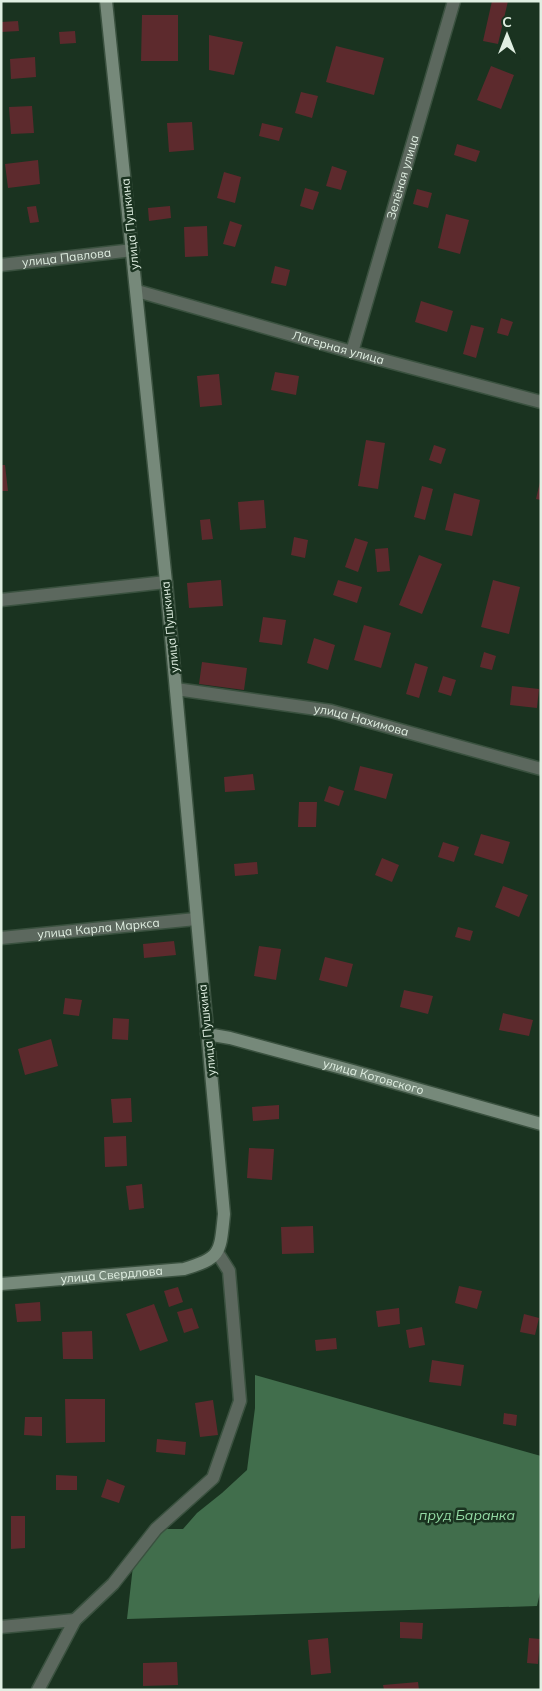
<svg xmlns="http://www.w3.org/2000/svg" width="542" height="1691" font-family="Mulish,sans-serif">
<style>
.forest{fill:#416e4c}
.building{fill:#5d2a2d}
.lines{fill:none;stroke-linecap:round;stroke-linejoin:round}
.minor-casing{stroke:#3a513f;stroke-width:15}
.secondary-casing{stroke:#3a513f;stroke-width:15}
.minor{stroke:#5c685e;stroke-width:12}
.secondary{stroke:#76897a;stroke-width:12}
.labels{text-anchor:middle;stroke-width:5;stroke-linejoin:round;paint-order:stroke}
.street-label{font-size:12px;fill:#e0efe2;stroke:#1a3320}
.water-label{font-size:14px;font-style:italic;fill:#94daa4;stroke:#1a3320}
</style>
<rect width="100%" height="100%" fill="#1a3320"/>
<path class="forest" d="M255,1375L541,1456V1588L537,1606L127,1619L134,1557L156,1529H183L197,1513L222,1493L247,1470L255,1408Z"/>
<path class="building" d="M492,1H508L498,44L483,41Z
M142,15H178V61H141Z
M18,21L19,31L1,32V22Z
M75,31L76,43L60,44L59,32Z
M209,35L243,42L234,75L209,70Z
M336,46L384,58L374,95L326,82Z
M35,57L36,77L11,79L10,59Z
M491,66L514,75L501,109L477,100Z
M301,92L318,96L312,118L295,113Z
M32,106L34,133L11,134L9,107Z
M192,122L194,150L169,152L167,123Z
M262,123L283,128L279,141L259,136Z
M457,144L480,151L476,162L454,155Z
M38,160L40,184L8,188L5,164Z
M332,166L347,171L341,190L326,186Z
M224,172L241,177L235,203L217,198Z
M305,188L319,192L313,210L300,206Z
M417,189L432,193L428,208L413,204Z
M36,206L39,222L30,223L27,207Z
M170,206L171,218L149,221L148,208Z
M446,214L469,220L460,254L438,248Z
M230,221L242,225L235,247L223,244Z
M207,226L208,256L185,257L184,227Z
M275,266L290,270L286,286L271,283Z
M421,301L453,311L447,332L415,322Z
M501,318L513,322L508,336L497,333Z
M471,325L484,328L476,358L463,354Z
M275,372L299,376L296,395L271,390Z
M219,374L222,405L200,407L197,376Z
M366,440L385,443L378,489L358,486Z
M434,445L446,449L441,464L429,460Z
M1,465H5L8,491H1Z
M540,482H541V500L536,499Z
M422,486L433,489L425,520L414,517Z
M454,493L480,500L472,536L445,530Z
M264,500L266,528L240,530L238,502Z
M210,519L213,539L202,540L200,520Z
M294,537L308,540L305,558L291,555Z
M355,538L368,542L358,572L345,567Z
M388,548L390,571L377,572L375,549Z
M419,555L442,564L422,614L399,605Z
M221,580L223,606L189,608L187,583Z
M338,580L362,587L357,603L333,595Z
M493,580L520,587L509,634L481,627Z
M263,617L286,620L282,645L259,642Z
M364,625L391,633L381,668L354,660Z
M314,638L335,645L328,670L307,663Z
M484,652L496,656L492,670L480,667Z
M202,662L247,668L244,690L199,684Z
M415,663L428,667L419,698L406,694Z
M443,676L456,680L451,696L438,692Z
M512,686L539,689L537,708L510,705Z
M360,766L393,774L386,799L354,790Z
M253,774L255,790L225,792L224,777Z
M329,786L344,791L339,806L324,801Z
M299,802H317L316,827H298Z
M481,834L510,842L503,864L474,855Z
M443,842L459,847L454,862L438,857Z
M382,858L399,865L392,882L375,875Z
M257,862L258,874L235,876L234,864Z
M503,886L528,895L519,917L495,907Z
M458,927L473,931L470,941L455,937Z
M174,941L176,955L144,958L143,944Z
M259,946L281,949L276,980L254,976Z
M325,957L353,964L347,987L319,980Z
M404,990L433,996L428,1014L400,1007Z
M65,998L82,1000L79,1016L63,1014Z
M503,1013L533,1020L529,1036L499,1030Z
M113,1018L129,1019L128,1040L112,1039Z
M51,1039L58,1066L25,1075L18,1049Z
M131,1098L132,1122L113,1123L111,1099Z
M279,1105V1119L253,1121L252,1107Z
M126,1136L127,1166L105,1167L104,1137Z
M249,1148L274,1149L272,1180L247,1178Z
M142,1184L144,1208L129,1210L126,1186Z
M313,1226L314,1253L282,1254L281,1227Z
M459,1286L482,1291L477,1309L455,1303Z
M178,1287L183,1302L169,1307L164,1291Z
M40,1302L41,1321L17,1322L15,1304Z
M154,1304L168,1341L140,1351L126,1314Z
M192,1308L199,1328L184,1333L177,1312Z
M399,1308L400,1324L378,1327L376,1311Z
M524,1314L539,1318L535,1335L520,1332Z
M422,1327L425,1345L409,1348L406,1330Z
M92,1331L93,1359H63L62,1332Z
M336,1338L337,1349L316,1351L315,1340Z
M432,1360L464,1365L461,1386L429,1382Z
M65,1399H105V1442L66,1443Z
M213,1400L218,1435L200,1437L195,1403Z
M504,1413L517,1415L516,1426L503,1424Z
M25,1417H42V1436L24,1435Z
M157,1439L186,1442L185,1455L156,1452Z
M56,1475L77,1476V1490H56Z
M107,1479L125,1486L119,1503L101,1497Z
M11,1516H25V1548L11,1549Z
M400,1622L423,1623L422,1639L400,1638Z
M328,1638L331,1673L311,1675L308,1640Z
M529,1638L540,1639L538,1664L527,1663Z
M177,1662L178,1685L143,1686V1663Z
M418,1682L419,1690H384L383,1685Z"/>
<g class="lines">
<defs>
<g id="minor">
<path id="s1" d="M1,265L133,250"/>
<path id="s2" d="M137,291L352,352L541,402"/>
<path id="s3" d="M352,352L454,1"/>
<path d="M1,600L166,582"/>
<path id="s4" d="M176,689L331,711L541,769"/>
<path id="s5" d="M1,938L196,919"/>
<path d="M1,1627L75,1620"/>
<path d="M38,1690L75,1620L113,1584L156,1529L213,1478L240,1401L229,1271L217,1252"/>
</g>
<g id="secondary">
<path id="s6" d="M207,1034L230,1038L353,1071L541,1124"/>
<path id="s7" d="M1,1284L184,1269C222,1258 220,1252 224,1214L166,582L106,1"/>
</g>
</defs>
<use href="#minor" class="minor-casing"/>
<use href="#secondary" class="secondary-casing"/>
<use href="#minor" class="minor"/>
<use href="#secondary" class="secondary"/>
</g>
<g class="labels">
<g class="street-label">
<text dy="4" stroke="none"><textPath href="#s3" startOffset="182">Зелёная улица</textPath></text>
<text transform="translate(130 224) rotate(-96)" y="4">улица Пушкина</text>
<text dy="4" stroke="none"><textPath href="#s1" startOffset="66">улица Павлова</textPath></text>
<text dy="4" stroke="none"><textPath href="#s2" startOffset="209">Лагерная улица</textPath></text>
<text transform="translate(170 627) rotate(-96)" y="4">улица Пушкина</text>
<text dy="4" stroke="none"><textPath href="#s4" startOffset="188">улица Нахимова</textPath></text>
<text dy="4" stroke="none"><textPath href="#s5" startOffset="98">улица Карла Маркса</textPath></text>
<text transform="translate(207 1030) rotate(-96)" y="4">улица Пушкина</text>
<text dy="4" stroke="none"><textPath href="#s6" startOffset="172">улица Котовского</textPath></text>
<text dy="4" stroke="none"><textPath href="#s7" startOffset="111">улица Свердлова</textPath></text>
</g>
<g class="water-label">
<text x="467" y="1520">пруд Баранка</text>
</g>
</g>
<rect width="542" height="1691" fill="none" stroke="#e0efe2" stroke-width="5"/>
<g transform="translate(507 35)" stroke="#1a3320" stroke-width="4" paint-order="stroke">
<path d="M0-4L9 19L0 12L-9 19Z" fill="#e0efe2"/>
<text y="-8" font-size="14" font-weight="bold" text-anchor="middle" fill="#e0efe2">С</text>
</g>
</svg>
